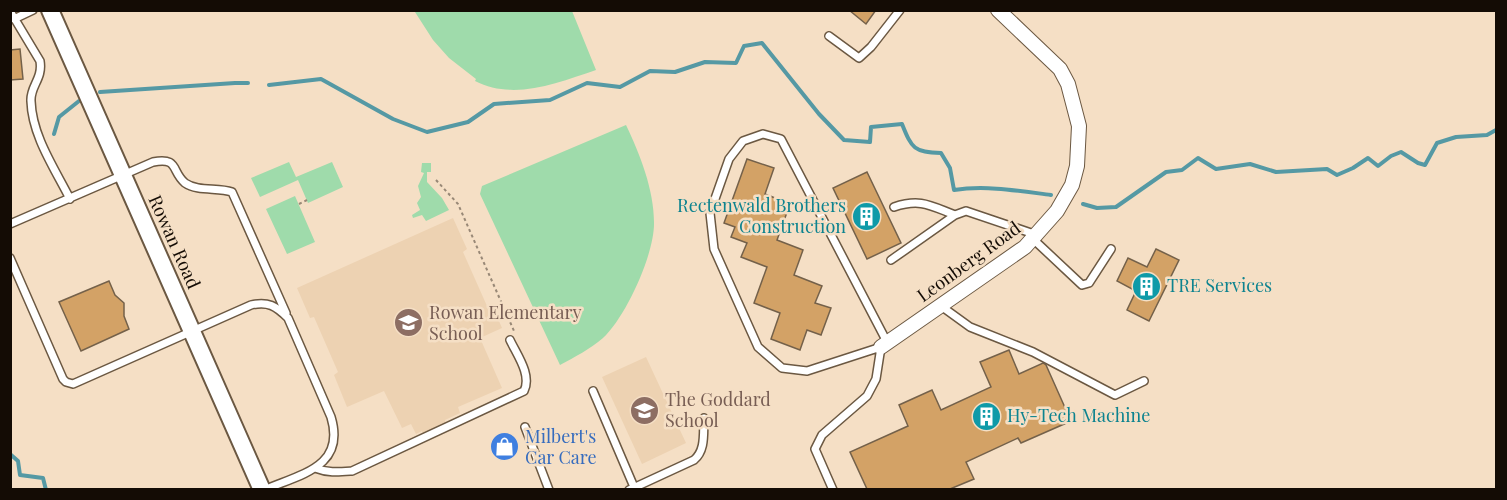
<svg xmlns="http://www.w3.org/2000/svg" width="1507" height="500" font-family="'Playfair Display',serif">
<style>
.built{fill:#edd2b2}
.park{fill:#9fdbab}
.lines{fill:none;stroke-linecap:round;stroke-linejoin:round}
.stream{stroke:#5599a4;stroke-width:4}
.building{fill:#d3a266;stroke:#74614a;stroke-width:1.5}
.service-casing{stroke:#6b5842;stroke-width:10}
.minor-casing{stroke:#6b5842;stroke-width:16}
.tertiary-casing{stroke:#6b5842;stroke-width:20}
.path{stroke:#988876;stroke-width:2;stroke-dasharray:3 3;stroke-linecap:butt}
.service{stroke:#fff;stroke-width:7}
.minor{stroke:#fff;stroke-width:14}
.tertiary{stroke:#fff;stroke-width:16}
.labels{text-anchor:middle;stroke-width:5;stroke-linejoin:round;paint-order:stroke}
.culture-label{font-size:18px;fill:#0d838f;stroke:#f5dfc5;text-anchor:start}
.street-label{font-size:18px;fill:#140c05;stroke:#f5dfc5}
.education-label{font-size:18px;fill:#785e54;stroke:#f5dfc5;text-anchor:start}
.shop-label{font-size:18px;fill:#366cbe;stroke:#f5dfc5;text-anchor:start}
</style>
<rect width="100%" height="100%" fill="#f5dfc5"/>
<path class="built" d="M453,218L467,249L463,252L487,306L492,305L502,328L480,338L502,388L458,407L460,413L445,420L446,424L423,434L422,431L416,434L411,424L402,428L384,391L347,407L334,375L338,372L314,317L310,318L297,288Z
M646,357L686,443L642,464L602,377Z"/>
<path class="park" d="M415,12L572,11L596,70C557,83 514,101 475,81L476,79L449,58L433,40Z
M626,125C640,154 654,190 654,222C655,253 626,317 603,338C590,349 575,357 560,365L480,194L482,186Z
M289,162L296,177L332,162L343,187L308,203L298,180L260,197L251,178Z
M422,163H431V172H427V182L442,198L449,210L426,221L422,215L413,218L412,215L420,210L417,203L421,197L418,186L424,173L421,172Z
M295,196L315,242L287,254L266,209Z"/>
<g class="lines">
<path class="stream" d="M269,85L321,79L393,119L427,132L468,122L494,104L550,100L587,83L620,87L650,71L675,72L705,62L736,63L744,46L762,43L819,114L844,140L870,142L871,127L902,124C912,149 914,152 941,153L950,168L954,190C986,185 1020,191 1051,195
M100,92L235,83H248
M54,134L59,117L79,101
M1083,204L1097,208L1116,207L1166,172L1182,170L1198,158L1216,169L1250,164L1276,172L1327,169L1337,175L1353,168L1368,158L1378,166L1391,156L1401,152L1418,163L1425,165L1437,143L1456,137L1487,135L1496,130
M10,454L18,461L20,475L43,478L46,490"/>
</g>
<path class="building" d="M849,10H876L866,24Z
M20,49L23,79L10,80V50Z
M747,159L774,168L765,194L790,204L777,240L803,250L794,275L822,286L815,303L831,308L821,335L807,330L800,350L771,339L780,313L754,303L767,267L741,257L747,243L731,237L735,227L724,223Z
M867,172L901,243L867,259L833,188Z
M1156,249L1179,260L1149,321L1127,310L1136,291L1117,281L1128,258L1147,267Z
M109,281L115,295L124,303V316L129,329L81,351L59,302Z
M1009,350L1019,374L1043,363L1046,365L1071,421L1021,443L1018,438L966,462L974,479L950,489H867L850,452L908,426L899,405L932,390L941,410L991,387L980,362Z"/>
<g class="lines">
<defs>
<path id="service" d="M10,11L40,61C43,79 30,86 31,101C32,136 55,169 70,199
M14,19L33,10
M829,36L859,58L871,47L900,10
M894,207C921,198 931,206 955,215
M10,224L153,162C179,157 171,171 185,183C198,192 218,187 232,192L286,313
M1033,239L1082,285L1089,283L1111,249
M10,258L63,379L66,382L73,384L251,305C268,301 276,306 288,318L331,417C346,467 301,474 264,490
M891,260L955,215L966,211L1037,235
M941,306L970,327L1033,352L1115,395L1144,381
M593,391L634,487
M525,427L549,490
M315,468C328,473 338,472 352,471L524,391C532,375 517,355 510,340
M629,490L694,460C706,450 703,433 704,418
M833,490L815,449L822,435L867,396L876,379L881,347L807,371L782,368L758,347L714,249L710,213L729,159L743,141L763,134L781,139L887,342"/>
<path id="minor" d="M881,347L1025,247L1057,211L1072,185L1077,166L1079,126L1068,84L1060,69L998,10"/>
<path id="tertiary" d="M50,10L262,490"/>
</defs>
<use href="#service" class="service-casing"/>
<use href="#minor" class="minor-casing"/>
<use href="#tertiary" class="tertiary-casing"/>
<path class="path" d="M436,180L458,204L514,331
M299,204L307,200"/>
<use href="#service" class="service"/>
<use href="#minor" class="minor"/>
<use href="#tertiary" class="tertiary"/>
</g>
<defs>
<symbol id="building-disc" viewBox="-11 -11 22 22"><circle r="9.5" fill="#0f9aa8" stroke="#f5dfc5"/><path d="M-4-6H4V6H1V3H-1V6H-4ZM-2.5-4.3h1.7v1.8h-1.7ZM.8-4.3h1.7v1.8H.8ZM-2.5-1h1.7V.8h-1.7ZM.8-1h1.7V.8H.8Z" fill="#fff"/></symbol>
<symbol id="school-disc" viewBox="-11 -11 22 22"><circle r="9.5" fill="#8d6e63" stroke="#f5dfc5"/><path d="M0-5L7-2L0 1L-7-2ZM-4 1L0 2.5L4 1V4Q0 6-4 4Z" fill="#fff"/></symbol>
<symbol id="shop-disc" viewBox="-11 -11 22 22"><circle r="9.5" fill="#3f7fe0" stroke="#f5dfc5"/><path d="M-5-2.5h2.3a2.7 3.5 0 0 1 5.4 0H5L5.5 6h-11ZM-1.5-2.5h3a1.5 2.3 0 0 0-3 0Z" fill="#fff"/></symbol>
</defs>
<g fill-rule="evenodd">
<use href="#building-disc" x="850" y="200" width="33" height="33"/>
<use href="#building-disc" x="1130" y="270" width="33" height="33"/>
<use href="#school-disc" x="392" y="306" width="33" height="33"/>
<use href="#school-disc" x="628" y="394" width="33" height="33"/>
<use href="#building-disc" x="970" y="400" width="33" height="33"/>
<use href="#shop-disc" x="488" y="430" width="33" height="33"/>
</g>
<g class="labels">
<g class="culture-label">
<text x="846" y="212" text-anchor="end">Rectenwald Brothers<tspan x="846" dy="21">Construction</tspan></text>
<text x="1167" y="292">TRE Services</text>
<text x="1007" y="422">Hy-Tech Machine</text>
</g>
<g class="street-label">
<text transform="translate(174 242) rotate(66)" y="6">Rowan Road</text>
<text transform="translate(969 262) rotate(-36)" y="6">Leonberg Road</text>
</g>
<g class="education-label">
<text x="429" y="319">Rowan Elementary<tspan x="429" dy="21">School</tspan></text>
<text x="665" y="406">The Goddard<tspan x="665" dy="21">School</tspan></text>
</g>
<g class="shop-label">
<text x="525" y="443">Milbert's<tspan x="525" dy="21">Car Care</tspan></text>
</g>
</g>
<rect width="1507" height="500" fill="none" stroke="#140c05" stroke-width="24"/>
</svg>
